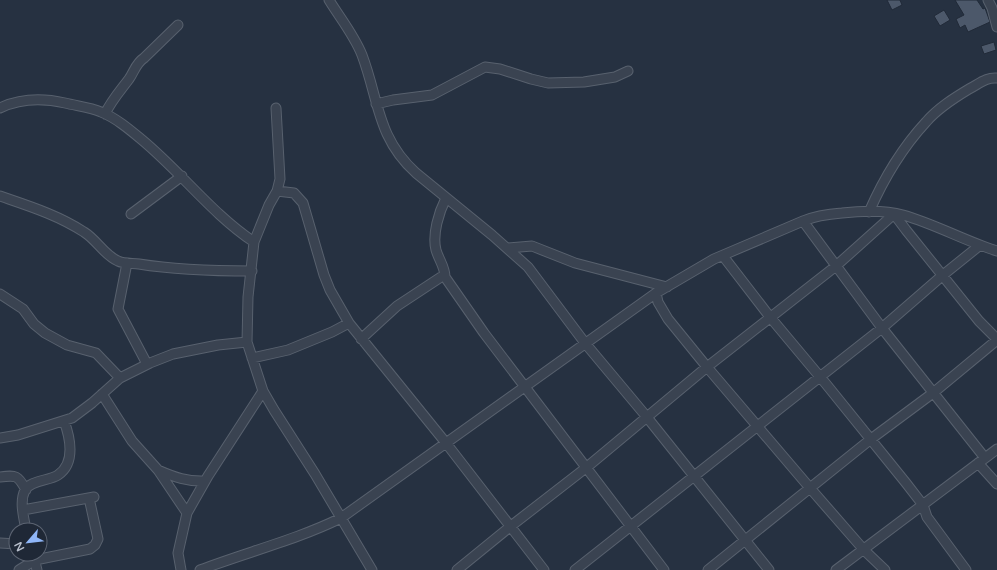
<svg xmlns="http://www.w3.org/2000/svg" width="997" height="570" font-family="'Varela Round',sans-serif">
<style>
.building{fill:#4c586a;stroke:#212a38}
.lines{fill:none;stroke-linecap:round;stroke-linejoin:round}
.minor-casing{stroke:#58616e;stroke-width:11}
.minor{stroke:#3a4351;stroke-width:9}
</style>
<rect width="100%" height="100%" fill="#263141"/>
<path class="building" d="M887,0H900L902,5L892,10Z
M955,0H977L983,9L985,8L990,22L968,32L965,25L960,28L956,19L964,15Z
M944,10L950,20L940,26L934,16Z
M994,42L996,50L984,54L981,46Z"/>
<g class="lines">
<defs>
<path id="minor" d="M329,0C340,18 354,35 362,55C379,100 377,138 416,173L492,235L528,267L585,343L646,416L769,570
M988,0L992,8L997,27
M376,104L393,100L432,95L485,67L500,69L531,79L548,83L584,82L615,77L628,71
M0,108C21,98 43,98 65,103C77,106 90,107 101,112C116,118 129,129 141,139C181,172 212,214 254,242
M276,108L280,179L277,191L269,205L254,242L248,297L247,342L263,391L274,410L315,474L372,570
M105,114C111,101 120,91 129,79C134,72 136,63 144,58L178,25
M277,191L294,193L303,203L324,275L330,290L349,323L446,443L544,570
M0,196C29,206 58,215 84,232C97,240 104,255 118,261C124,264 133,263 139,264C176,270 214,271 252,271
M869,212C883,180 902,148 926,122C938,108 954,98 969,89C979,84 986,77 997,78
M131,214L182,176
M803,221L882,328L985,458
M508,248L532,246L575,263L667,287
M723,256L770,317L826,384L906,483L923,505L927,517L966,570
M127,263L118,309L147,364
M445,277C445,267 439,260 436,250C432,234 439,212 446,198
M656,293L658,302L668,319L707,367L810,488L864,550L885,570
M0,294L23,309L34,324L45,333L67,345L96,353L120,378
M361,339L397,306L441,277H445L484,333L664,570
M252,358L288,350L332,332L349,323
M102,394L132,441L158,470L187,513
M0,438L18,435L72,418L92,403L120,378L150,363L173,354L218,345L247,342
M978,463L997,484
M158,470C174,477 188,482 205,481
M0,477C16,475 18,475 26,490
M23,510L94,497
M26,530C24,518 19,502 25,490C31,480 49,481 58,475C76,463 70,437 64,421
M0,543L16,544
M33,554L37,570
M19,570L35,560L90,549L95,545L98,539L89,498
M181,570L178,553L187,513L208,476L263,391
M200,570C247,552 296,540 341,518L656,293L714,259L803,221C815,216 829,214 842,213C860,211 885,210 903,215C935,224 965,241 997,251
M457,570L511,526L587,467L707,367L836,266L894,214L906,230L979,321L997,339
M575,570L882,328L943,275L979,246
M708,570L871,439L933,393L997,340
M836,570L997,449"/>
</defs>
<use href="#minor" class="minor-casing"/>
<use href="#minor" class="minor"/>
</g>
<g transform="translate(28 542) rotate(242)"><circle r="19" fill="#1f2836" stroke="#5c6472"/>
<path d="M0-3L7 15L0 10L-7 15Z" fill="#8fb6f8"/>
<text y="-6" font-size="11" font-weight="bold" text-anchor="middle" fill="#b7becb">N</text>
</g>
</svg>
